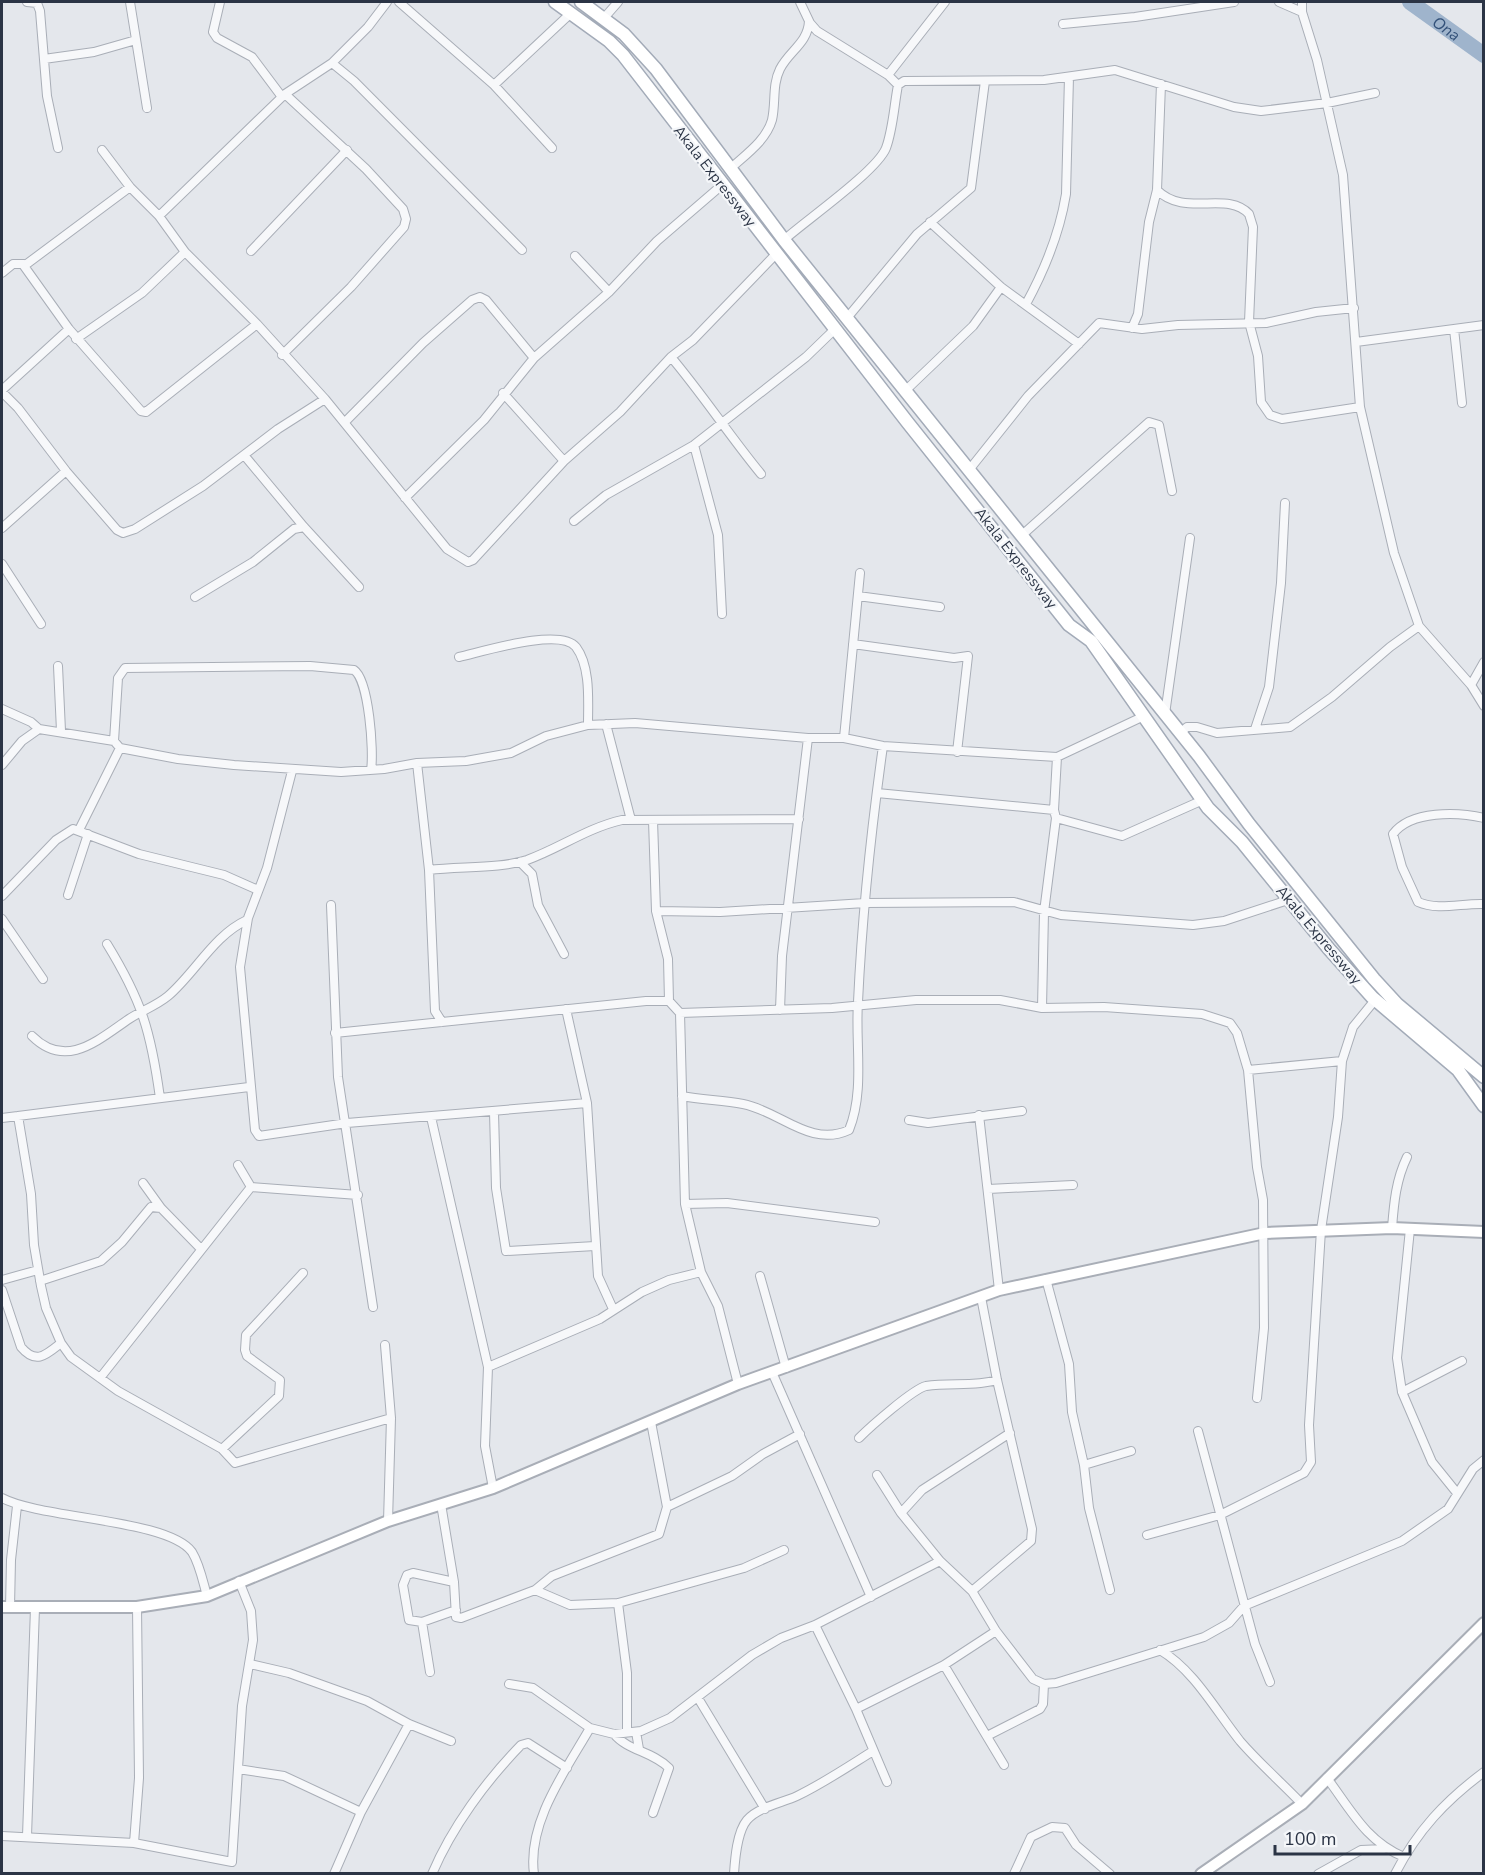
<svg xmlns="http://www.w3.org/2000/svg" width="1485" height="1875" font-family="'Nunito Sans',sans-serif">
<style>
.lines{fill:none;stroke-linecap:round;stroke-linejoin:round}
.river{stroke:#9fb4cc;stroke-width:16}
.street-casing{stroke:#a9aeb7;stroke-width:10}
.secondary-casing{stroke:#a9aeb7;stroke-width:14}
.primary-casing{stroke:#a3abb8;stroke-width:15}
.street{stroke:#f7f8fa;stroke-width:8}
.secondary{stroke:#fff;stroke-width:10}
.primary{stroke:#fff;stroke-width:12}
.labels{text-anchor:middle;stroke-width:4.5;stroke-linejoin:round;paint-order:stroke}
.street-label{font-size:15px;fill:#2b3445;stroke:#f4f6f9}
.water-label{font-size:16px;font-style:italic;fill:#34527a;stroke:#f4f6f9}
</style>
<rect width="100%" height="100%" fill="#e4e7ec"/>
<g class="lines">
<path class="river" id="s1" d="M1410,2L1484,55"/>
<defs>
<path id="street" d="M27,2L37,3L40,11L47,96L58,148
M130,2L147,108
M220,2L213,32L217,38L252,57L282,97
M399,2L494,85L552,148
M800,2L810,23L817,31L888,75L898,85L904,81L1044,80L1115,70L1234,107L1261,111L1327,103L1375,93
M1279,2L1302,12
M1302,2V12L1317,60L1343,175L1360,407L1394,553L1419,626L1471,685L1484,706
M604,18L618,2
M1063,24L1135,17L1234,2
M44,59L94,52L136,40
M332,63L354,81L522,250
M888,75L945,2
M494,85L571,13
M102,150L130,187L159,216L285,94L332,63L368,27L387,2
M730,169C745,155 766,141 772,120C776,102 772,85 780,69C789,51 808,43 809,21
M130,187L24,266L69,329L141,411L146,412L257,324
M1157,190C1185,218 1227,190 1249,214L1253,227L1249,322L1258,356L1261,402L1270,415L1282,419L1360,407
M159,216L185,252L257,324L325,399L447,549L468,562L473,560L564,461L620,412L671,357L693,340L776,254
M930,222L1001,287L1079,344
M784,240C805,221 877,171 886,148C893,129 894,106 898,85
M251,251L347,150
M575,256L609,292
M2,273L13,264H24
M1026,304C1044,271 1060,231 1066,194L1069,77
M847,318L917,234L971,188L985,81
M1132,328L1138,314L1149,222L1157,190L1161,84
M1454,329L1462,403
M76,339L142,293L185,252
M1356,342L1484,325
M282,355L351,287L404,227L406,219L403,209L366,169L285,94
M671,357C703,395 729,435 761,474
M2,390L69,329
M905,391L973,326L1001,287
M2,392L18,408L66,471L117,530L123,533L135,529L203,486L278,429L325,399
M503,393L564,461
M345,422L423,343L472,300L480,297L486,300L534,358
M694,445L718,535L722,614
M244,455L304,527L359,587
M969,470L1028,396L1099,323L1142,329L1178,325L1266,323L1316,312L1354,308
M405,498L484,420L534,358L609,292L657,241L722,185
M574,521L606,495L694,445L806,357L835,329
M2,528L66,471
M1021,536L1149,422L1159,425L1172,491
M2,564L41,624
M858,596L940,607
M195,597L253,562L294,529L304,527
M853,644L954,658L968,656L957,752
M459,657C482,652 560,627 576,647C591,667 588,702 588,725
M58,666L61,731
M1471,685L1484,662
M2,709L31,722L39,729
M1165,714L1190,538
M606,724L631,820
M1255,729L1269,687L1281,583L1285,503
M1180,733L1187,727H1197L1217,733L1290,727L1332,697L1390,647L1419,626
M844,738L860,573
M114,741L118,678L125,668L310,666L354,670C369,680 374,752 371,770
M1057,757L1142,717
M417,763L429,870L435,1011L442,1022
M2,765L22,741L39,729L114,741L120,748L178,759L234,765L341,772L384,769L417,763L466,761L511,753L546,736L588,725L635,723L808,738H844L883,746L1057,757L1054,810L1056,818L1044,912L1042,1008
M292,771L267,868L248,918L240,967L255,1130L259,1136L347,1123L587,1103
M877,793L1054,810
M1056,818L1122,836L1203,800
M1484,818C1458,812 1411,810 1393,834L1402,867L1418,902C1439,911 1461,903 1484,904
M653,820L656,911L668,959L669,1001
M79,830L120,748
M520,862L532,874L538,905L564,954
M429,870C459,866 499,869 527,860C560,848 587,828 622,820L799,819
M68,895L88,834
M2,896L56,840L73,829L139,854L224,875L258,890
M331,905L338,1077L373,1307
M656,911L720,912L865,903L1014,902L1061,915L1193,925L1224,921L1288,900
M2,919L43,979
M107,944C142,1001 151,1032 160,1098
M566,1009L587,1103L598,1276L613,1309
M780,1010L782,956L808,738
M335,1033L646,1001H669L680,1013
M32,1036C66,1070 98,1040 129,1019C141,1011 156,1006 168,996C195,973 214,935 247,920
M1342,1061L1353,1027L1375,1000
M682,1096C702,1100 723,1100 743,1104C780,1111 810,1148 849,1130C865,1091 855,1043 858,1002C862,917 871,831 883,746
M494,1112L496,1188L506,1251L595,1246
M979,1115L999,1290
M18,1116L31,1194L34,1245L41,1286L46,1308L61,1343L71,1357L118,1391L222,1449L235,1463L391,1418
M431,1117L488,1367L485,1446L493,1488
M2,1118L249,1087
M909,1120L928,1123L1022,1111
M238,1165L251,1187
M143,1183L161,1208
M251,1187L358,1195
M988,1189L1073,1185
M685,1204L727,1203L875,1222
M1392,1228C1394,1202 1396,1180 1407,1157
M760,1276L786,1368
M1046,1279L1069,1364L1072,1412L1084,1465L1089,1508L1110,1590
M2,1280L38,1270
M40,1281L101,1261L122,1242L151,1207L161,1208L201,1249
M2,1290L21,1347C36,1365 46,1355 61,1343
M385,1345L391,1418L388,1521
M488,1367L600,1319L642,1292L669,1280L701,1272
M772,1372L871,1597
M100,1378L251,1187
M738,1384L718,1306L701,1272L685,1204L680,1013L832,1008L916,1000H1000L1042,1008L1104,1007L1202,1014L1230,1023L1237,1033L1248,1070L1257,1167L1263,1200L1264,1328L1257,1398
M1402,1392L1397,1358L1410,1229
M1198,1431L1255,1644L1270,1682
M1010,1433L922,1490L901,1513L940,1561L972,1591L996,1631L1033,1679L1044,1684L1056,1683L1204,1637L1229,1623L1244,1606L1402,1541L1448,1509L1473,1469L1484,1460
M859,1438C870,1427 913,1389 926,1386C950,1382 974,1387 997,1380
M222,1449L279,1396L280,1380L247,1356L245,1350L246,1335L303,1273
M1084,1465L1131,1451
M877,1475L901,1513
M1457,1493L1432,1462L1402,1392L1462,1361
M2,1498C41,1519 168,1519 192,1552C200,1565 203,1582 207,1596
M441,1504L454,1582
M667,1507L732,1476L763,1454L800,1434
M1147,1535L1220,1515L1304,1473L1311,1462L1309,1425L1321,1230L1338,1117L1342,1061L1248,1070
M535,1590L570,1605L618,1603L744,1568L784,1550
M972,1591L1031,1541L1032,1529L997,1380L981,1297
M618,1603L627,1673V1731
M10,1607L11,1560L17,1506
M456,1610L422,1622L409,1620L403,1585L407,1575L413,1573L454,1582L456,1617L461,1618L535,1590L552,1576L659,1534L667,1507L651,1422
M422,1622L430,1672
M815,1625L856,1709L887,1782
M1160,1650C1194,1670 1216,1711 1240,1741C1259,1763 1282,1783 1302,1804
M250,1664L289,1673L367,1701L409,1724L451,1741
M944,1665L1004,1765
M509,1684L533,1688L590,1728L614,1734L641,1731L670,1718L752,1655L781,1638L815,1625L940,1561
M698,1698L765,1809
M856,1709L944,1665L996,1631
M636,1732L639,1749
M614,1734C628,1751 652,1751 669,1768L653,1813
M987,1736L1040,1709L1043,1704L1044,1684
M238,1769L284,1776L361,1812
M1327,1778C1351,1810 1366,1841 1404,1857
M2,1836L134,1843L232,1862L242,1706L253,1640L251,1611L239,1581
M27,1836L35,1608
M134,1843L139,1778L137,1607
M334,1874L361,1812L409,1724
M432,1874C452,1827 486,1781 521,1745L528,1743L567,1768
M534,1874C527,1822 566,1770 590,1728
M734,1874C735,1858 737,1832 747,1820C758,1807 782,1803 797,1796C824,1783 849,1766 873,1751
M1014,1874L1031,1837L1052,1827L1065,1828L1076,1845L1110,1874
M1318,1874L1361,1850L1384,1849
M1395,1874C1417,1831 1445,1801 1484,1772"/>
<path id="secondary" d="M2,1607H137L207,1596L388,1521L493,1488L738,1384L999,1290L1265,1233L1392,1228L1484,1232
M1201,1874L1302,1804L1484,1623"/>
<path id="primary" d="M555,2L609,41L623,55L908,423L1069,625L1091,641L1208,808L1242,842L1329,949L1372,997L1458,1070L1484,1106
M581,2L624,34L656,69L784,240L1199,756L1249,824L1374,979L1397,1004L1484,1077"/>
</defs>
<use href="#street" class="street-casing"/>
<use href="#secondary" class="secondary-casing"/>
<use href="#primary" class="primary-casing"/>
<use href="#street" class="street"/>
<use href="#secondary" class="secondary"/>
<use href="#primary" class="primary"/>
</g>
<g class="labels">
<g class="street-label">
<text transform="translate(715 176) rotate(52)" y="5">Akala Expressway</text>
<text transform="translate(1016 558) rotate(52)" y="5">Akala Expressway</text>
<text transform="translate(1319 935) rotate(50)" y="5">Akala Expressway</text>
</g>
<g class="water-label">
<text dy="6" stroke="none"><textPath href="#s1" startOffset="45">Ona</textPath></text>
</g>
</g>
<rect width="1485" height="1875" fill="none" stroke="#2b3445" stroke-width="6"/>
<path d="M1275 1845v9h135v-9" fill="none" stroke="#2b3445" stroke-width="3"/>
<text x="1284" y="1845" font-size="18" fill="#2b3445" stroke="#f4f6f9" stroke-width="4.5" paint-order="stroke">100 m</text>
</svg>
